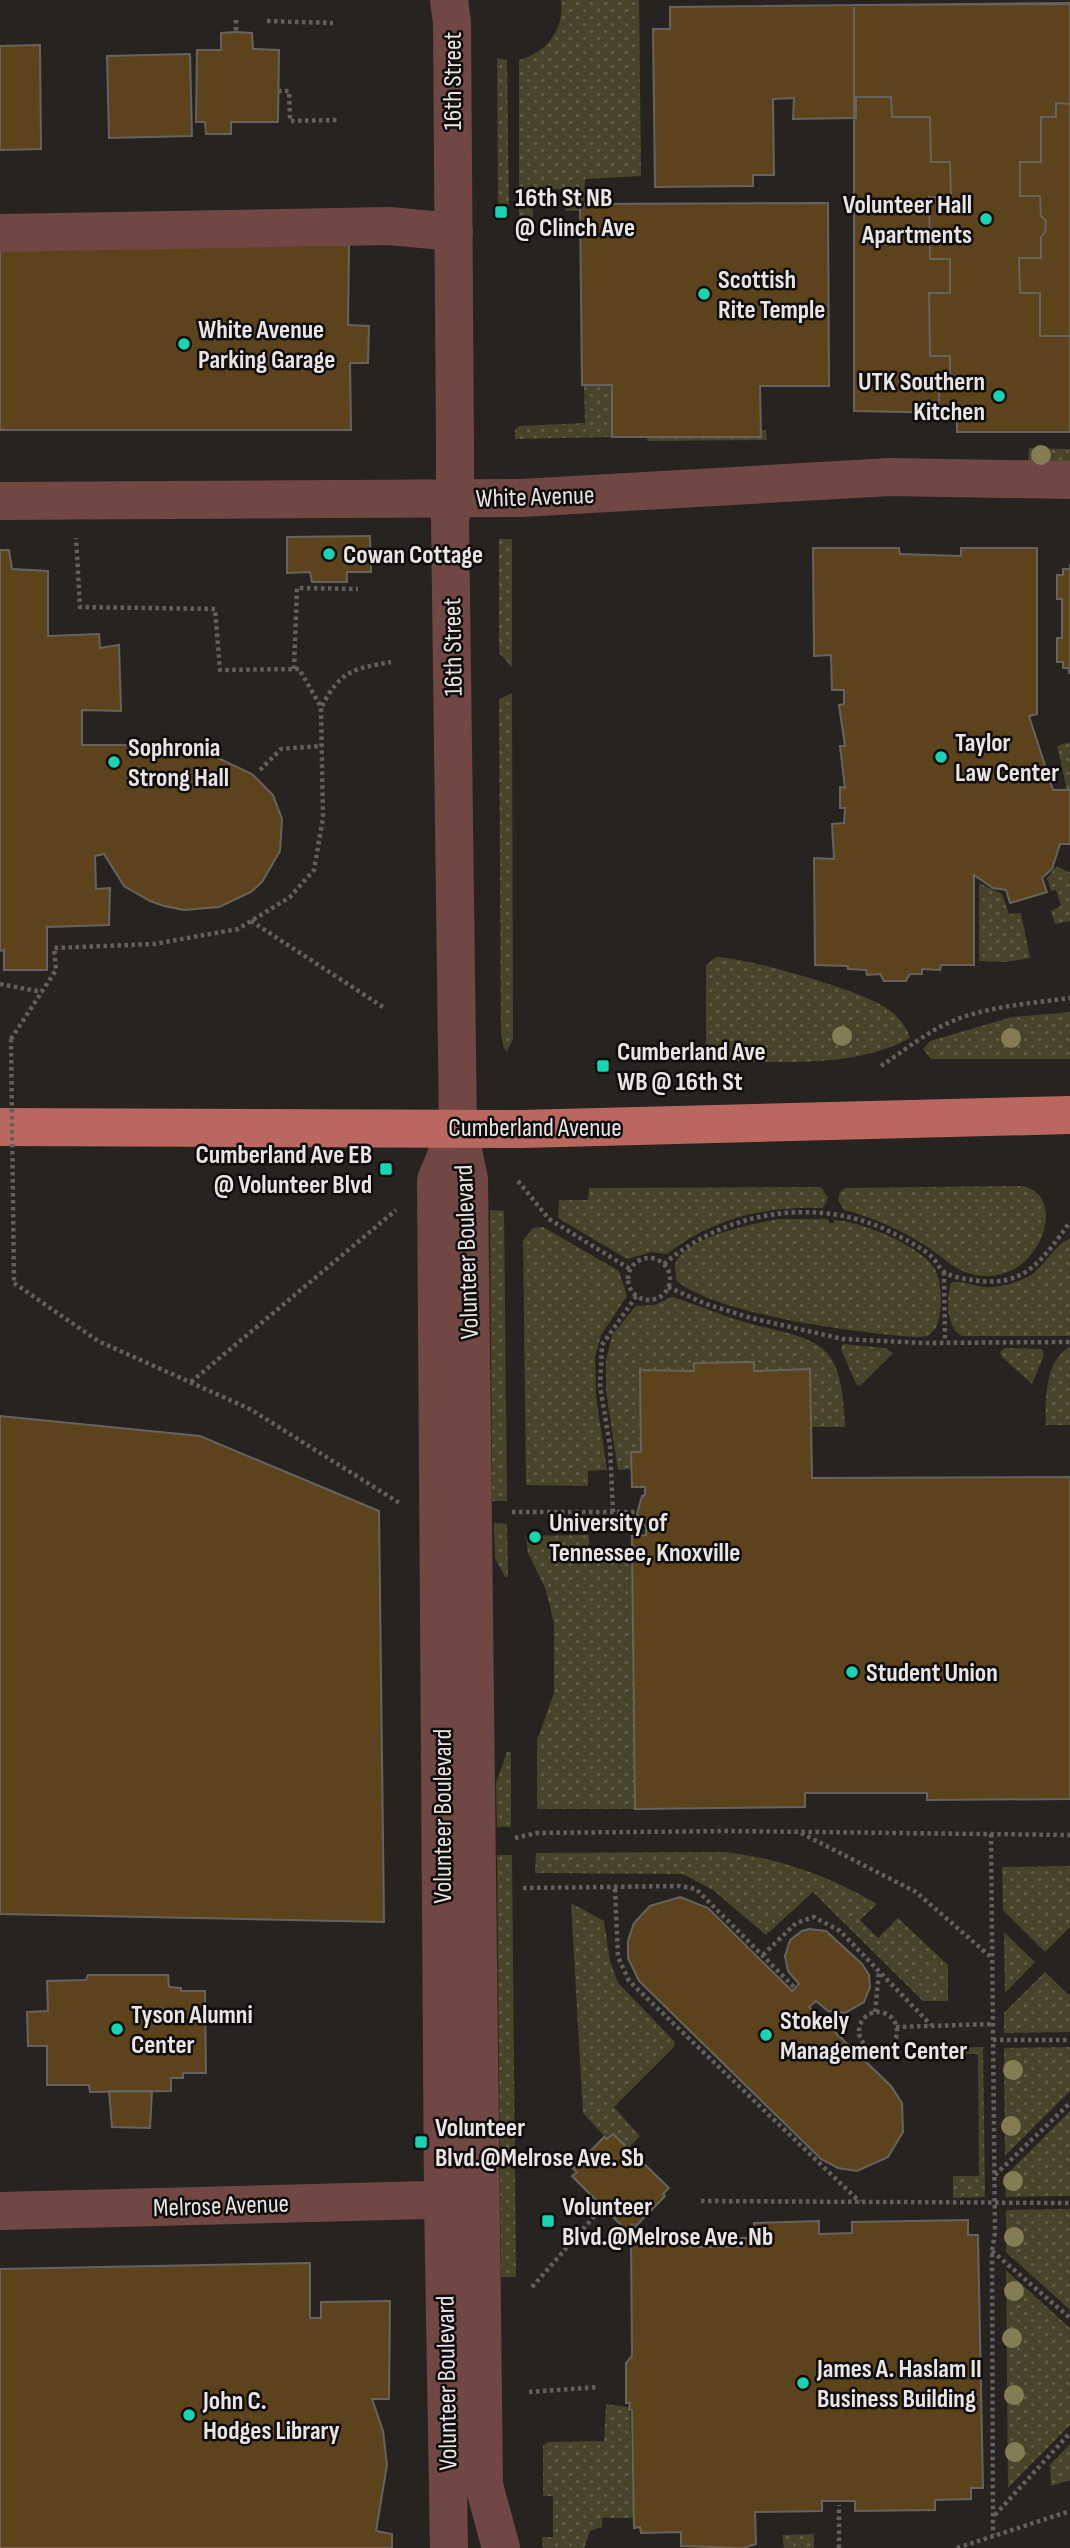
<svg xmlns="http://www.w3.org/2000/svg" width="1070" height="2548" font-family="'Sofia Sans Condensed',sans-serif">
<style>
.grass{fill:url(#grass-dots)}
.building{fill:#5c431b;stroke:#66635f;stroke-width:2}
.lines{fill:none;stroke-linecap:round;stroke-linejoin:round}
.path{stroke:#625f5d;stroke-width:4.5;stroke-dasharray:3.5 3.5;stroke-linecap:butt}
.minor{stroke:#704742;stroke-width:38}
.major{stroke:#ba685f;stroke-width:38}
.path-bridge{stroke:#625f5d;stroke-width:4.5;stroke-dasharray:3.5 3.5;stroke-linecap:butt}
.tree{fill:#847d53}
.poi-dot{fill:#15d5b3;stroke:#0e0d0c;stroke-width:2.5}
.labels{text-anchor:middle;stroke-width:5;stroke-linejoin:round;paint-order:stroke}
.street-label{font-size:26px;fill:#e8e5e4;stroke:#0e0d0c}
.poi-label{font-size:26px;font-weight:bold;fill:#e8e5e4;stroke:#0e0d0c;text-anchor:start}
</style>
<defs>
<pattern id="grass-dots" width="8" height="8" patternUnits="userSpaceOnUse" patternTransform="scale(1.75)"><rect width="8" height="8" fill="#47442a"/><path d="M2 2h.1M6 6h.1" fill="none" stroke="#625f49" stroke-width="1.8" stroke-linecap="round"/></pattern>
</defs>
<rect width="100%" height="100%" fill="#272321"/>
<path class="grass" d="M561,0H639L641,176L585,179L584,204H580V211H566L565,189H533V221L519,216V60C546,53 565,29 561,0Z
M497,58L507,60L509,215L498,216Z
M584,385H612V437L515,439V430L519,426L585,423Z
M761,430H766L767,440L647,441L648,437H760Z
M1029,448L1070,449V462H1028Z
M499,539H512V667L499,653Z
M512,693L513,1039L507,1052L503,1046L501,1032L499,699Z
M1070,742V790H1067L1057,746Z
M1057,866L1070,873V921L1055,924L1051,911L1061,906L1056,890L1051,891L1047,878Z
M979,883L1002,894L1009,914L1021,913L1030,958L1006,962L979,961Z
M716,957C748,958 855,989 883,1006C895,1013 906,1025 910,1038C849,1071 773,1060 706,1061V965Z
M1070,1012V1059H931L923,1049L930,1041L1012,1017Z
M1023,1186C1070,1197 1039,1281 983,1276C956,1274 944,1257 923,1244C898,1229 872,1217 844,1210L838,1200L840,1192L845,1188Z
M821,1187L828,1198L823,1208C766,1206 713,1218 667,1254L652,1252L627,1259L558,1218L559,1200H588L589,1188Z
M490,1210L504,1211L507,1501H492Z
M778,1219H828L829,1223H834V1220C860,1221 916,1244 932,1265C943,1278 943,1313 936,1328L928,1336L919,1337C864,1334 717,1315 677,1281C676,1274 673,1266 677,1260C692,1236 751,1224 778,1219Z
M543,1227L619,1271L627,1296L601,1335L595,1357L596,1397L607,1470L588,1471V1486L526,1485L523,1240L533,1228Z
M1070,1239V1336H962C946,1328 946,1298 951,1283C961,1279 972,1286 983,1287C997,1288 1012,1284 1026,1278C1042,1271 1058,1240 1070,1239Z
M672,1297C697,1304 720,1315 744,1322C820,1342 842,1337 845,1427H811L810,1369L754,1371V1362L694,1371L640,1370L641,1452H631V1469L618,1470L606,1391V1361L612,1335L636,1306L654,1305Z
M843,1344L885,1348L893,1353L860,1386L856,1384L841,1349Z
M1070,1347V1425H1046C1045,1401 1045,1359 1070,1347Z
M1005,1348L1042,1349L1044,1355L1032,1384L1002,1357L1000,1352Z
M494,1523L507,1524L508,1577H505L495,1558Z
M589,1535V1553L632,1552L635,1809H537V1740L554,1693V1624L546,1590L528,1553L526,1536Z
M507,1752H511V1827H497L496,1783Z
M725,1852C782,1859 828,1875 877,1904L860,1920L878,1938L898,1918L948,1965V2001H923L813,1892L766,1935L713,1890L683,1874L535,1873L536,1853Z
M497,1855H512L516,2277H501Z
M1070,1866V1927L1045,1952L1003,1910L1002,1867Z
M571,1903L604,1921L610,1961L618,1983L675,2042L673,2048L614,2107L640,2136L628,2149L613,2134L607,2139L583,2113Z
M1004,1932L1035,1962L1005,1993Z
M1045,1972L1070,1996V2032L1004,2033V2013Z
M983,2047L985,2197L953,2198V2176H979L978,2054H951V2048Z
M1070,2047V2091L1005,2156L1004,2048Z
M1070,2111V2196L1006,2197L1005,2176Z
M1070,2209V2310L1006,2252V2210Z
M1006,2270L1070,2328V2425L1008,2488Z
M606,2404L627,2407L630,2411L634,2518H602V2527L590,2531L584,2548H543L542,2537H553V2496H543V2446L548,2442L604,2441Z
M1070,2444V2480L1051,2486L1050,2465Z
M814,2534V2548H784L782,2535Z"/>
<path class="building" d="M1070,3V104L1056,103V117H1041V162H1020V196H1040L1041,216L1046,221L1045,232L1041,237V258H1019L1020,293H1040V336H1070V432H957V413H939V378H950V356H930L929,293H950V259H930L929,197H951L950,162H931L930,117H892L891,97H856V118L793,119L794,98L773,99L774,175H753V186L655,187L653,29H670V7Z
M1070,4V432H957V413L854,411V5Z
M236,32L252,33L253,49L279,50L278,122H231V134H206L205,122H196L197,50H221V33Z
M40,45L41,149L0,150V46Z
M190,54L192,136L109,138L107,56Z
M828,203L829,386H760L761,437H612V385H582L580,204Z
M0,244L349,245L348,325L369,326L368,363H350L351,430H0Z
M370,536L371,572H347V582H312L310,572L287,573V537Z
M813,548H899L900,554L961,556V548H1037V714L1029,716L1053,790H1070V844H1060L1052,869L1042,878L1047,892L1024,899L1010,903L1006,890L993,888L974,875V965H941L940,970L922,969V974H910L906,981H884L880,974L867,975L866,970L848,969V966L815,965L814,858L834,859L832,824L844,823L845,808H840V787L845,788L840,746H845L839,705L844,704V690H832L831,655L814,656Z
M0,550H9L12,569L48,571V636L99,634L100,648L119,645L121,711L82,710V745H218V758L252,774L273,795L282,819L280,851L262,882L251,892L219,907L184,910L164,906L150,901L124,886L104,854L95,856L96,889L110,888L109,925L47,927V970H4V950L0,951Z
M1070,564V673H1069V668H1063V662H1057V638H1062V599H1057V575H1063V569H1070Z
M754,1362V1371L810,1369L812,1478L1070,1477V1799L927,1800V1793H805V1807L635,1809L632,1536L646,1535V1527L637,1514L642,1496L645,1495V1487H632L631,1452H641L640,1370L694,1371V1363Z
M0,1416L200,1436L379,1511L384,1922L0,1914Z
M680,1897L708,1908L792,1991L799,1984L788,1971L785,1956L790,1940L802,1931L809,1929L826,1931L862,1964L869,1975L870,1987L864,2002L845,2013L828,2011L816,2001L809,2007L891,2086L902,2103L903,2132L888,2157L857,2171L838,2168L821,2159L639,1981L628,1958V1941L634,1923L650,1906Z
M88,1975H168L169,1987L181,1988V1991H205L206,2073H183V2078H171V2091L90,2092L89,2085H47V2046H28L27,2012L48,2011L47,1981L86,1980Z
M109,2091H152L150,2128L112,2127Z
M613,2134L669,2188L663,2194L665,2196L635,2227L632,2224L626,2230L572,2176L577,2172L573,2169L604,2137L607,2139Z
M968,2220V2235H978L983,2488H971V2499L935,2500V2510L855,2511V2501H822V2511L755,2512L756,2544L743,2548L681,2546V2532L641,2533L640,2527L634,2528L632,2410L629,2409L630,2403H626V2363L632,2356L631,2239L681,2235L682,2239H690L691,2247H740V2238H754V2223L819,2221V2234L852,2233V2222Z
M310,2263V2318H321V2302L390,2301L389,2399H372L383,2431L387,2465L376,2531L392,2534V2548H0V2269Z"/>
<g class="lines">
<path class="path" d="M236,20V32
M267,21L333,23
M278,91H289L290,121L338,120
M294,669L297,588L358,589
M322,706C341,670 353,669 391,662
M260,770L281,749L322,746
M251,921L386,1009
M0,984L42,992
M11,1039L56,970L54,948L154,944L238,929L290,897L314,870L323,818L321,707L299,669L220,670L215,609L80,607L76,538
M881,1066C899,1054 917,1040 936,1029C975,1007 1026,1004 1070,998
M518,1181L549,1219L630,1269
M628 1279a21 21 0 1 1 42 0a21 21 0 1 1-42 0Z
M664,1264C726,1211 818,1195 893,1233C906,1240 923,1248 933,1258C937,1262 939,1268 943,1271C950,1277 965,1279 973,1280C1025,1289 1043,1259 1070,1222
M944,1272L945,1341
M14,1283L98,1341L250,1409L401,1504
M668,1287L706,1304L751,1318L843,1339L924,1343L1070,1342
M191,1382L396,1210
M512,1512H637
M613,1512L610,1446L600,1386L602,1345L637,1295
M801,1833L916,1892L992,1958
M991,1834L995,2233L992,2251L993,2535
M515,1838L537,1833L727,1831L1070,1835
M523,1888L680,1886L696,1889L795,1988
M615,1889L618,1957L629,1981L860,2202
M763,1955L796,1923L814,1917L840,1931L931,2025
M875,2012L879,1972
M859 2031a19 19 0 1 1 38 0a19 19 0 1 1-38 0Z
M896,2027L993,2024
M993,2040H1070
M995,2175L1070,2103
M701,2201L1070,2203
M992,2251L1070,2318
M532,2287L599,2211
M529,2392L599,2387
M995,2515L1070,2433
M839,2548V2505
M957,2548L1070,2511"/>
<path class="minor" d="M449,0L452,23L455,444V498L450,519L458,1127L469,1179L484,2485L501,2548
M0,233L389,226L454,232
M0,501L521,498L890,477L1070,480
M0,2211L467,2199
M449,2548L443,2200L436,1180L458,1127"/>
<path class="major" d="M0,1127L521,1129L1070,1115"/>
<path class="path-bridge" d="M11,1039L14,1283"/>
</g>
<g class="tree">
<circle cx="1041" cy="455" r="10"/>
<circle cx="842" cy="1036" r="10"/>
<circle cx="1011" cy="1038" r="10"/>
<circle cx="1013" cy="2070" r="10"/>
<circle cx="1011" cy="2126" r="10"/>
<circle cx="1013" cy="2181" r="10"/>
<circle cx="1014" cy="2237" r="10"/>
<circle cx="1014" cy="2291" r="10"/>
<circle cx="1012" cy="2338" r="10"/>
<circle cx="1014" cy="2395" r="10"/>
<circle cx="1015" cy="2452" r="10"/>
</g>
<g class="poi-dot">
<rect x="494" y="205" width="14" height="14" rx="3.5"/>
<circle cx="986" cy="219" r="7"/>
<circle cx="704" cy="294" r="7"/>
<circle cx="184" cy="344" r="7"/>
<circle cx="999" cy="396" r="7"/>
<circle cx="329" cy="554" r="7"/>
<circle cx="941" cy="757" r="7"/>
<circle cx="114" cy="762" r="7"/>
<rect x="596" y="1059" width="14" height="14" rx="3.5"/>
<rect x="379" y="1162" width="14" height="14" rx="3.5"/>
<circle cx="535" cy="1537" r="7"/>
<circle cx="852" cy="1672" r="7"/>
<circle cx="117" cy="2029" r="7"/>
<circle cx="766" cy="2035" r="7"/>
<rect x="414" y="2135" width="14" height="14" rx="3.5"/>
<rect x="541" y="2214" width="14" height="14" rx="3.5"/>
<circle cx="803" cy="2383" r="7"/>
<circle cx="189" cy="2415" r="7"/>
</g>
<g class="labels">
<g class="street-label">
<text transform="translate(452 81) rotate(-90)" y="9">16th Street</text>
<text transform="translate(535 496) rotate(-2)" y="9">White Avenue</text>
<text transform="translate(452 647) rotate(-91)" y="9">16th Street</text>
<text x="535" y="1136">Cumberland Avenue</text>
<text transform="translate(466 1252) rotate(-92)" y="9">Volunteer Boulevard</text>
<text transform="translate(442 1816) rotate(-90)" y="9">Volunteer Boulevard</text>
<text transform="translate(221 2205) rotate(-2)" y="9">Melrose Avenue</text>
<text transform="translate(446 2383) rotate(-91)" y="9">Volunteer Boulevard</text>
</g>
<g class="poi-label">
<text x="515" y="206">16th St NB<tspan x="515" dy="30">@ Clinch Ave</tspan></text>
<text x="972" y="213" text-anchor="end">Volunteer Hall<tspan x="972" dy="30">Apartments</tspan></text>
<text x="718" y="288">Scottish<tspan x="718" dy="30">Rite Temple</tspan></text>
<text x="198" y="338">White Avenue<tspan x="198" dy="30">Parking Garage</tspan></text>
<text x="985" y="390" text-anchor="end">UTK Southern<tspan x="985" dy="30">Kitchen</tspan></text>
<text x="343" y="563">Cowan Cottage</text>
<text x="955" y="751">Taylor<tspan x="955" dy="30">Law Center</tspan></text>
<text x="128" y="756">Sophronia<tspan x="128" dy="30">Strong Hall</tspan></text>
<text x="617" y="1060">Cumberland Ave<tspan x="617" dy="30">WB @ 16th St</tspan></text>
<text x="372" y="1163" text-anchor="end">Cumberland Ave EB<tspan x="372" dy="30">@ Volunteer Blvd</tspan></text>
<text x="549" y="1531">University of<tspan x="549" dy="30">Tennessee, Knoxville</tspan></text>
<text x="866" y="1681">Student Union</text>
<text x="131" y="2023">Tyson Alumni<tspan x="131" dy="30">Center</tspan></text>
<text x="780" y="2029">Stokely<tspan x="780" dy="30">Management Center</tspan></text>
<text x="435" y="2136">Volunteer<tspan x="435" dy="30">Blvd.@Melrose Ave. Sb</tspan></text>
<text x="562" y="2215">Volunteer<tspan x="562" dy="30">Blvd.@Melrose Ave. Nb</tspan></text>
<text x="817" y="2377">James A. Haslam II<tspan x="817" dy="30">Business Building</tspan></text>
<text x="203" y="2409">John C.<tspan x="203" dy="30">Hodges Library</tspan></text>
</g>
</g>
</svg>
